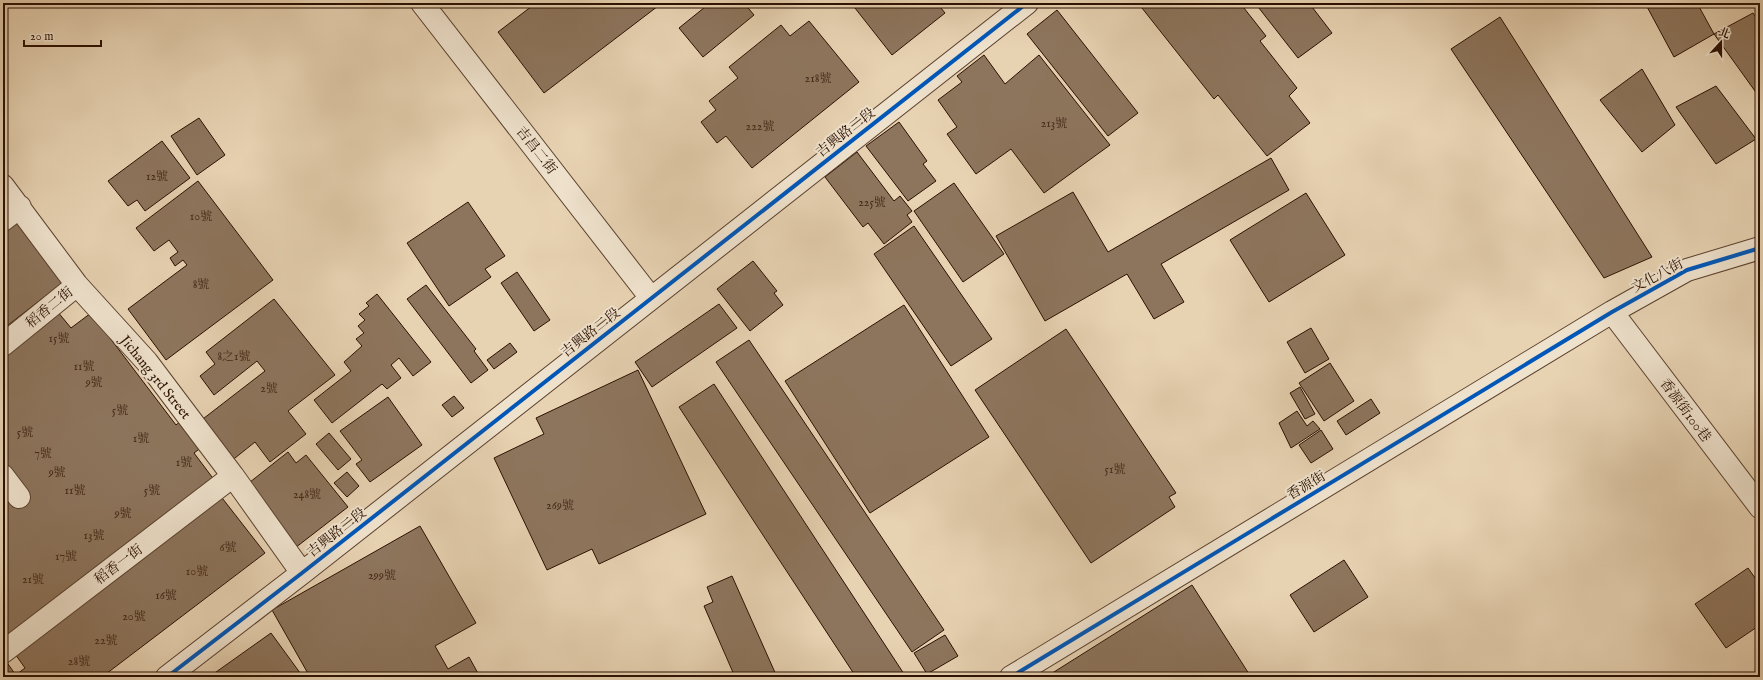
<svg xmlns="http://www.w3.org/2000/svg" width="1763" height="680" font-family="'IM FELL English','Noto Serif TC',serif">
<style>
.building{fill:#8d755d;stroke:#2b1001}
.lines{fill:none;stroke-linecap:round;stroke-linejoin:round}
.minor-casing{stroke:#5a402d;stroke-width:24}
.minor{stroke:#efe2cd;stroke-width:22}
.cycleway-casing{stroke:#efe2cd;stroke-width:6}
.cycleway{stroke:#0057b8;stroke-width:4}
.labels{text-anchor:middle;stroke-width:4;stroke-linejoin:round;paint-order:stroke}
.number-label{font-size:12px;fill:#442918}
.street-label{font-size:14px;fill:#2b1001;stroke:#efe2cd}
</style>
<rect width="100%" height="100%" fill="#e7d2b2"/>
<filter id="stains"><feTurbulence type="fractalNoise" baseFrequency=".005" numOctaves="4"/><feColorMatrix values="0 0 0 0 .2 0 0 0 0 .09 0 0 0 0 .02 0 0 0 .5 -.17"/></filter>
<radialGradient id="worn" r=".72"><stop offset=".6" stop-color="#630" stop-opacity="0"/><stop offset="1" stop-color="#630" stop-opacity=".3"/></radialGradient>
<path class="building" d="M536,3H662L544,93L498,32Z
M710,3H744L754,15L703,57L679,28Z
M851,3H937L945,13L892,55Z
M1138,3H1240L1266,36L1260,41L1297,88L1289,96L1310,123L1267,156L1218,95L1214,99Z
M1255,3H1309L1332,33L1298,58Z
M1645,3H1697L1714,34L1674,57Z
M1752,3H1760V14Z
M1057,10L1138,113L1108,136L1027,34Z
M1753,13L1760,23V98L1714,34Z
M1500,17L1652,257L1604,278L1451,49Z
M809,21L859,82L752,168L726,136L717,143L701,122L716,110L709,101L738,78L729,67L781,25L790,36Z
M984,55L1005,84L1039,55L1110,145L1044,193L1011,149L976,174L947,134L957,127L938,100L962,82L957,76Z
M1642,69L1675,125L1642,152L1600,100Z
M1716,86L1756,139L1716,164L1676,107Z
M199,118L225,155L197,175L171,136Z
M899,122L927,161L923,164L936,181L908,201L866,146Z
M162,141L190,178L145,211L137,200L128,206L108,181Z
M857,152L894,201L900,196L912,211L907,215L912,222L884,244L868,223L863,227L825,177Z
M1271,158L1289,190L1161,264L1184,302L1154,319L1127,274L1045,321L996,236L1073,192L1108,252Z
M198,181L273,280L166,360L128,309L187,265L183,260L175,266L170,258L178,252L169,240L154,251L136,228Z
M954,183L1004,254L963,282L914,211Z
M1306,193L1345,255L1269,302L1230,240Z
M468,202L505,256L485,269L491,277L449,306L407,243Z
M16,218L65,281L3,329V228Z
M914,226L992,339L951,366L874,254Z
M753,261L777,291L774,293L783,305L750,331L717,289Z
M517,272L550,320L534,331L501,283Z
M426,285L476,349L474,351L488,370L471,383L407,299Z
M377,294L431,362L413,376L399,358L391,365L401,378L387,389L382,384L332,423L314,400L351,371L344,362L362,346L356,339L364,333L358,326L365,320L359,314L369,306L366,303Z
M274,299L335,375L288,411L306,434L270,462L255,442L230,462L199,422L265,371L257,361L214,395L200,376L215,364L206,352Z
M719,304L737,328L652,387L635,362Z
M904,305L989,437L870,513L785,381Z
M57,311L71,328L91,313L176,425L186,417L206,444L194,453L215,481L3,639V490L17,508L30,497L3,462V352Z
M1311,328L1329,359L1305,373L1287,342Z
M1066,329L1176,493L1169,497L1175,507L1091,563L975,390Z
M749,340L944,630L912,652L716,362Z
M510,343L517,352L494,369L487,360Z
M1330,363L1354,401L1324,421L1299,383Z
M638,370L706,514L599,564L592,549L547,570L494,458L544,434L536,418Z
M714,384L906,677H856L679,407Z
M1300,387L1315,414L1305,419L1290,393Z
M454,396L464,408L452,417L442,405Z
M388,397L422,445L370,482L356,464L362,460L340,431Z
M1371,399L1380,413L1346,435L1337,421Z
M1297,411L1307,426L1313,421L1320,429L1291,448L1279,423Z
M1321,430L1333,449L1311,463L1299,445Z
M329,433L351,459L338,470L316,444Z
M288,452L296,463L306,455L348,507L295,548L245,486Z
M347,472L359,486L347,497L334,483Z
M219,494L265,553L102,677H19L17,674L25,668L13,651Z
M420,526L476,623L435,646L448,669L469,657L480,677H310L272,610Z
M1344,560L1368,597L1314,632L1290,595Z
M1748,568L1760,585V625L1726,648L1695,604Z
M732,576L777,677H735L704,606L713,602L707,587Z
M1192,585L1251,677H1046Z
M271,633L303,677H209Z
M945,635L958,656L927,674L914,653Z
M4,658L17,677H3Z"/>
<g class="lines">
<defs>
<path id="minor" d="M422,3L651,298
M3,186L77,285L147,362L233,476L302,573
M3,220L20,207
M1612,312L1760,507
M3,345L77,285
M3,476L19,497
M3,652L233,476
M167,677L302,573L1027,3
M1011,677L1612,312L1687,270L1760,248"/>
</defs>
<use href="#minor" class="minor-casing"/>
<use href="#minor" class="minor"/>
<defs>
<path id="cycleway" d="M167,677L302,573L1027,3
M1011,677L1612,312L1687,270L1760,248"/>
</defs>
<use href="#cycleway" class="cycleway-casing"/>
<use href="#cycleway" class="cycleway"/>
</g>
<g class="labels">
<g class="number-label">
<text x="818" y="82">218號</text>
<text x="1054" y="127">213號</text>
<text x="760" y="130">222號</text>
<text x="157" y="180">12號</text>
<text x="872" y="206">225號</text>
<text x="201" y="220">10號</text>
<text x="201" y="288">8號</text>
<text x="59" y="342">15號</text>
<text x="234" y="360">8之1號</text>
<text x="84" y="370">11號</text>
<text x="94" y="386">9號</text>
<text x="269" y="392">2號</text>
<text x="120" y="414">5號</text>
<text x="25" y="436">5號</text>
<text x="141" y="442">1號</text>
<text x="43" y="457">7號</text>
<text x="184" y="466">1號</text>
<text x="1115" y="473">51號</text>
<text x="57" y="476">9號</text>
<text x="75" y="494">11號</text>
<text x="152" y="494">5號</text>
<text x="307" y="498">248號</text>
<text x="560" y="509">269號</text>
<text x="123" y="517">9號</text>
<text x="94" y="539">13號</text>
<text x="228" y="551">6號</text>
<text x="66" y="560">17號</text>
<text x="197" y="575">10號</text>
<text x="382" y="579">299號</text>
<text x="33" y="583">21號</text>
<text x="166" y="599">16號</text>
<text x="134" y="620">20號</text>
<text x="106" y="644">22號</text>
<text x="79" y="665">28號</text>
</g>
<g class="street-label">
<text transform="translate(845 132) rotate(-38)" y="5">吉興路二段</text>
<text transform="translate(537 150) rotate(52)" y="5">吉昌二街</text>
<text transform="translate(1657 275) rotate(-28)" y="5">文化八街</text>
<text transform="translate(49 307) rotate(-39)" y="5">稻香二街</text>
<text transform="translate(590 332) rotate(-38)" y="5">吉興路二段</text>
<text transform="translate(156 377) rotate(51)" y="5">Jichang 3rd Street</text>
<text transform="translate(1686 410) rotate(53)" y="5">香源街100巷</text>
<text transform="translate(1306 485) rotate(-31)" y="5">香源街</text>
<text transform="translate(336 532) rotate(-38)" y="5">吉興路二段</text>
<text transform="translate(118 564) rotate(-37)" y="5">稻香一街</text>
</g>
</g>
<rect width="1763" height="680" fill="none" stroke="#e7d2b2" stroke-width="16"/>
<rect x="4" y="4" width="1755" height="672" fill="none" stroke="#2b1001" stroke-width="2"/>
<rect x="8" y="8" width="1747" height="664" fill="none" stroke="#2b1001"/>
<g transform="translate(1721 42) rotate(21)" stroke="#efe2cd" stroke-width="3" paint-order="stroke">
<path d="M0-3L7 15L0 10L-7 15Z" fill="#2b1001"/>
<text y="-6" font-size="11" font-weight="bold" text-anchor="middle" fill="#2b1001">北</text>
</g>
<path d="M24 40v6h77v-6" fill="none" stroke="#2b1001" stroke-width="2"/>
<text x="30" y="40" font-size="12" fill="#2b1001" stroke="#efe2cd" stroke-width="3" paint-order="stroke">20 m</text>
<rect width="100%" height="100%" filter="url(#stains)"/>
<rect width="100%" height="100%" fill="url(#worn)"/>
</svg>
